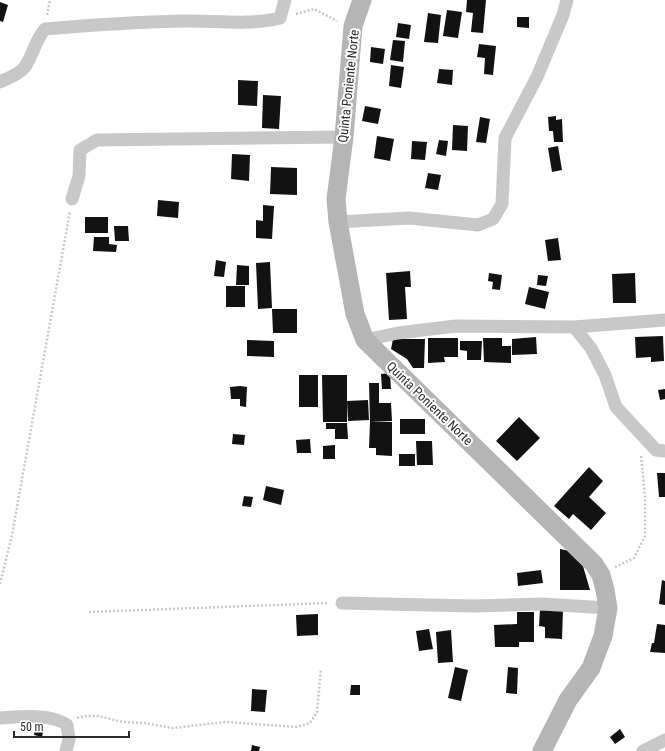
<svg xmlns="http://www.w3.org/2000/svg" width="665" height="751" font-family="'Roboto Condensed',sans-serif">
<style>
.building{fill:#121212}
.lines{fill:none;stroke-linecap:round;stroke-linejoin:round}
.path{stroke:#c8c8c8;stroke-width:2.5;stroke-dasharray:2 2;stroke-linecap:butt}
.street{stroke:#c8c8c8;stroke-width:13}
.secondary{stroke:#b5b5b5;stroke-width:19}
.labels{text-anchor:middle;stroke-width:4;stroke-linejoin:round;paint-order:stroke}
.street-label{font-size:13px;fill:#2b2b2b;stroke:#fff}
</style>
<rect width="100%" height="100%" fill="#fff"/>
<path class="building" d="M467,0H486L483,33L471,32L473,13L466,12Z
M0,2L8,5L3,22L0,21Z
M447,10L462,12L458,38L443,36Z
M428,13L441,15L438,43L424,42Z
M517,17H529V28L517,27Z
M398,23L411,25L409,39L396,37Z
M393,40L405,41L403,62L390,60Z
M479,44L496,46L493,75L484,74L485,58L477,57Z
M371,47L385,49L383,64L370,62Z
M391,65L404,67L401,88L389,86Z
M439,69L453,70L452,85L437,83Z
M238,80L258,81L257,106L238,105Z
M263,95L281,96L279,129L262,128Z
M365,106L381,109L378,124L362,121Z
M556,116V120L562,119L563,142H554L553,131H549L548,117Z
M480,117L490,119L486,143L476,142Z
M453,125L468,126L467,151L452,150Z
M377,136L394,139L390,161L374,158Z
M439,140L448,141L446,156L436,154Z
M412,141L427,142L425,160L411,159Z
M558,146L562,170L552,172L548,148Z
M232,154L250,155L249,181L231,179Z
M271,167L297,168V195L270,194Z
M428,173L441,175L438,190L425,188Z
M158,200L179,202L178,218L157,216Z
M263,205L274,206L272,239L256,238V220L263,221Z
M85,217H108V233H85Z
M114,226H128L129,241H115Z
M94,237H109V244L117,245L116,252L93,251Z
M558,238L561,260L548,261L545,240Z
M216,260L226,262L224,277L214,276Z
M270,262L272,308L258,309L256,263Z
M237,265L249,266V285H236Z
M410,271L411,287H405L407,319L389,320L386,273Z
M489,273L502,275L500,290L492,289L493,282L488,281Z
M635,273L636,303H613L612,274Z
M538,275L548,276L546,286L537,285Z
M226,286H245V307H226Z
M529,287L549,292L545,309L525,304Z
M272,309H297V333H273Z
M663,336L664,361L651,362V357L636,358L635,337Z
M536,337L537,354L512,355V339Z
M428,338H458V357H444L445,362L428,363Z
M483,338H502V346H511V363L484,362Z
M393,339H425L424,368H413L407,359L391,349Z
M247,340L274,341V357L247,356Z
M460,341H482L481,360H467V351L460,350Z
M390,373L391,389H382L381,374Z
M299,375H318V407H299Z
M322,375H347V422H323Z
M369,383H379V403H391L392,421L370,422Z
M240,386L247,387L246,407L240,406V399H231L230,387Z
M665,389V399L660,400L658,390Z
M368,400L369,420L348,421L347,401Z
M519,417L540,438L517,461L496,441Z
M400,419H425V434H400Z
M370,422H392V456L376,455V448H369Z
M326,423H347L348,439H335V429H326Z
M233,434L245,435L244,445L232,444Z
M310,439L311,453H297L296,440Z
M416,441H432L433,465H417Z
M335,445V459H323V446Z
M399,454H415V466H399Z
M589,467L603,481L589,497L606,513L591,530L573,514L569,519L554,506Z
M657,473H665V497H659Z
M266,486L284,490L281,505L263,500Z
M244,496L253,497L251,507L242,506Z
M560,549L570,551L583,566L590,590H560Z
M541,570L543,583L518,586L517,573Z
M662,580L665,581V605L659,604Z
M540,609L563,610L562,639L545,638V627L539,626Z
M517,612H534V642H519V647H495L494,625L517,624Z
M318,614V635L297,636L296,615Z
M657,624L665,625V653L650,652L652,643H654Z
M429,629L433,649L419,651L416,631Z
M451,630L453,662L438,663L436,632Z
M455,667L468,670L461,701L448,698Z
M508,667L518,668L517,694L506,693Z
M351,685H360V695H350Z
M252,689L267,690L265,712L251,711Z
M35,726L44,727L42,737L34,735Z
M620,729L625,737L615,744L610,737Z
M252,745L260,747L259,751H251Z"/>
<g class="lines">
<path class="path" d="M296,14L314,9L337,21
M47,15L50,0
M615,567L634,558L645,536V497L641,455
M0,584L12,535L70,211
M89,612L328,603
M77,718L85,716H98L123,722L144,723L172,728L226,722L297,727L310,723L317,712L321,669"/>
<path class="street" d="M0,82C8,78 18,75 24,68C33,56 35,40 45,29C91,25 137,22 182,21C214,20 249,26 280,18L285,0
M72,199L79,176L80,150L97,140L344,137
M338,222L409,218L478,225L493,219L502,204L505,138L537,77L563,15L567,0
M574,327L591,348L605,375L616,407L656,450L665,451
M365,340L398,333L456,326L574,327L665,320
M342,603L474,606L542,604L608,608
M0,718C20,717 51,713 67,725L69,739L66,751
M643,751L665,740"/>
<path class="secondary" d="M362,0L353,26L344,137L336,199L338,222L355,314L365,340L594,564L601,575L605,590L608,608L603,636L591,668L568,700L542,751"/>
</g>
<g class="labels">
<g class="street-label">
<text transform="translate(348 86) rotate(-84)" y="5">Quinta Poniente Norte</text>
<text transform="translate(430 403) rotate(44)" y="5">Quinta Poniente Norte</text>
</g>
</g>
<path d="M14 731v6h115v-6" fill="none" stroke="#2b2b2b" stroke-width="2"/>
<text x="20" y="731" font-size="12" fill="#2b2b2b" stroke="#ffffff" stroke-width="3" paint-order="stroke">50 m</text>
</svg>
